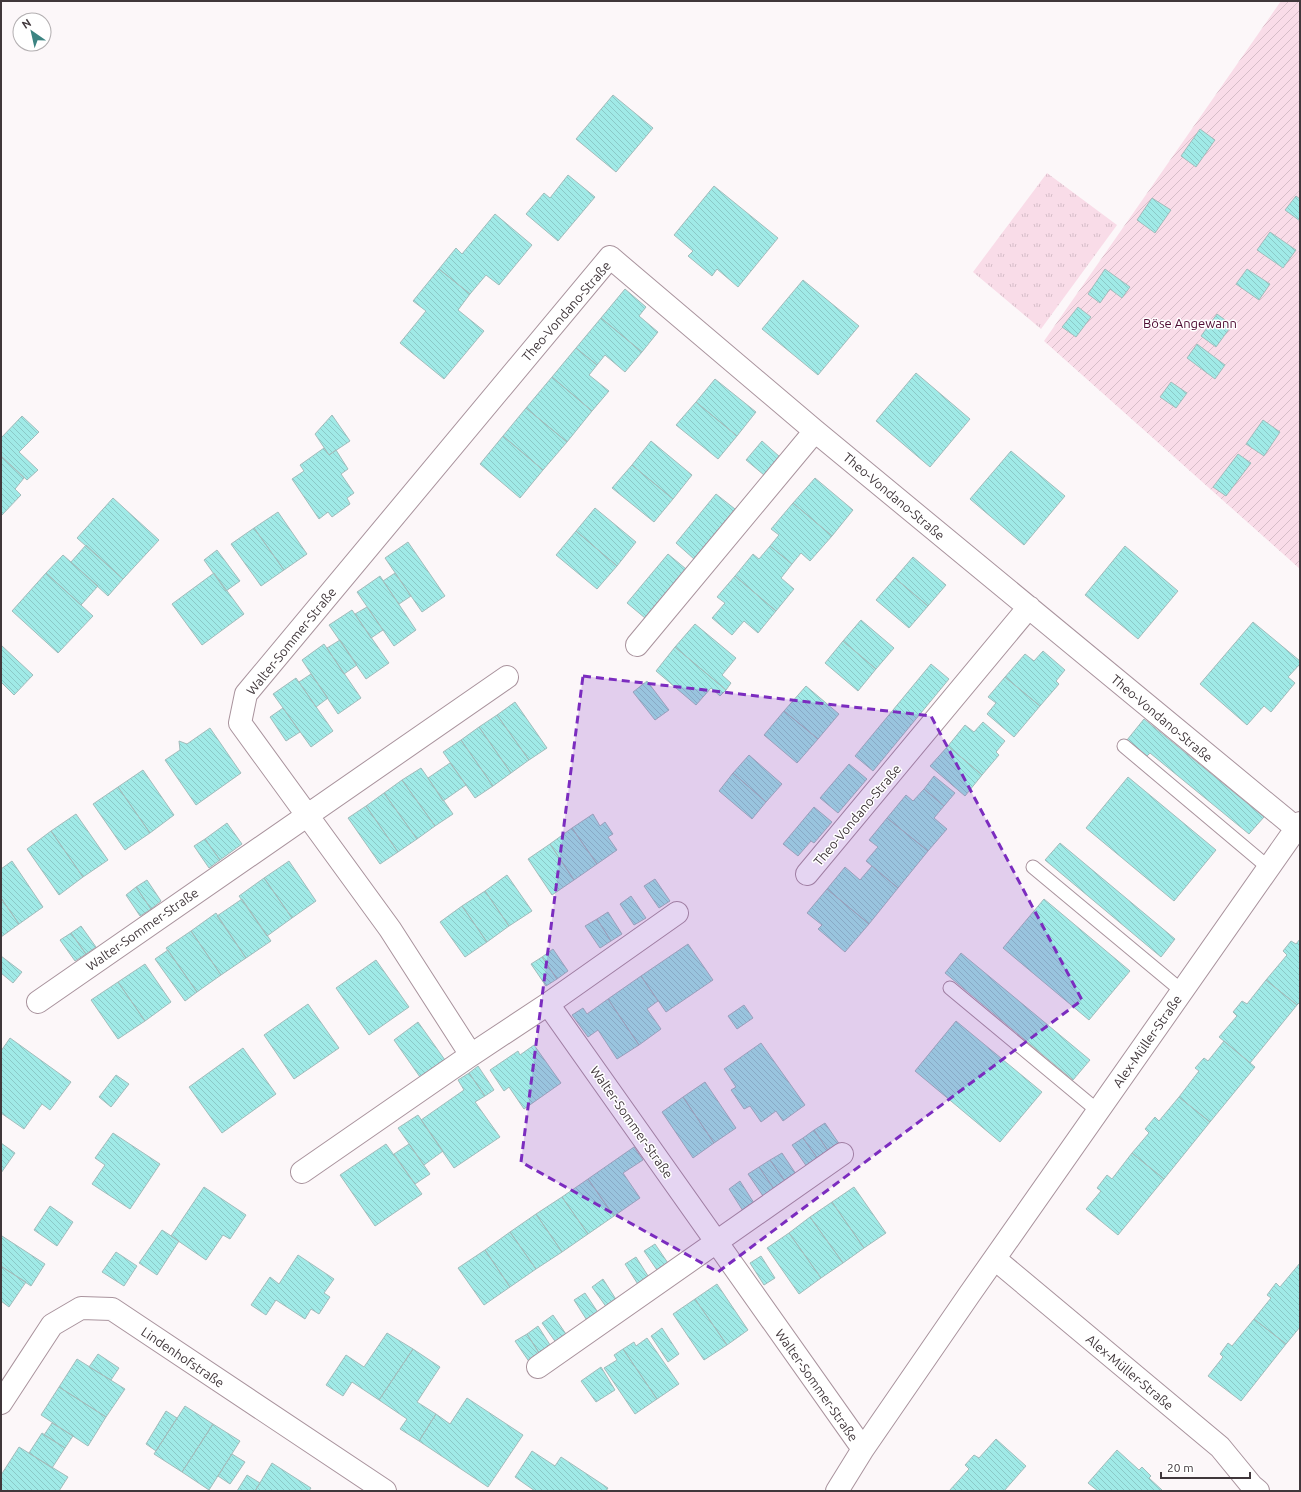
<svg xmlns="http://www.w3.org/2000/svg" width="1301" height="1492" font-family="Ubuntu,sans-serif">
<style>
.park{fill:url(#park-tufts)}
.garden{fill:url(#garden-furrows)}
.building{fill:url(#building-back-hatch);stroke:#a2bcbb}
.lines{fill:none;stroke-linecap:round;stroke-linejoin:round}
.service-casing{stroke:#a9939d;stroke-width:15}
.minor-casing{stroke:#a9939d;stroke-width:24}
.service{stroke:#fff;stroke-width:13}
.minor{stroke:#fff;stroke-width:22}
.marked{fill:#7b2cbf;fill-opacity:0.2;stroke:#7b2cbf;stroke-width:3;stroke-dasharray:8 5;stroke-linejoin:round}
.labels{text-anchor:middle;stroke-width:3;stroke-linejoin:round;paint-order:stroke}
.street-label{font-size:13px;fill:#40373b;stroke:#fff}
.park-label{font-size:13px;fill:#4d0b31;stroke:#fff}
</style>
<defs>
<pattern id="park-tufts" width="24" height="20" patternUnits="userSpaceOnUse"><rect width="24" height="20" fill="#f9dce8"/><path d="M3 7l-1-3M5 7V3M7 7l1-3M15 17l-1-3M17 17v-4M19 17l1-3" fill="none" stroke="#d6bdc8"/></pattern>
<pattern id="garden-furrows" width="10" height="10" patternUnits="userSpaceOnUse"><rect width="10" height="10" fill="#f9dce8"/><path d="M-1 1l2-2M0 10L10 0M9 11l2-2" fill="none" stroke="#d6bdc8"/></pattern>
<pattern id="building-back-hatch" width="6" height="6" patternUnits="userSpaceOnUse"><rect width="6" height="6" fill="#a0eae7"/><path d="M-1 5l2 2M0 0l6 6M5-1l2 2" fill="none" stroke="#8bc9c7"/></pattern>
</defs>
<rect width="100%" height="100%" fill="#fcf7f9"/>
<path class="park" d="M1047,173L1117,225L1041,329L973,272Z"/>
<path class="garden" d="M1281,1H1300V569L1044,341Z"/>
<path class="building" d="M613,95L653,128L616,172L576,139Z
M1200,129L1215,140L1196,167L1181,156Z
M568,175L595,197L558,241L526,214L544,193L550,198Z
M714,186L778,238L738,287L717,269L712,276L688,256L693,251L674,235Z
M1296,196L1300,199V221L1285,210Z
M1152,198L1171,210L1155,233L1137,220Z
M495,214L532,245L499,285L486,275L470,294L439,269L456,248L462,254Z
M1270,232L1296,250L1283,268L1257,250Z
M439,269L470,294L458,310L484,331L444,379L400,343L426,311L413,301Z
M1105,269L1130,287L1122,298L1110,289L1100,303L1088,294Z
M1247,269L1270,284L1259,300L1236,284Z
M803,280L859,326L818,375L762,329Z
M625,289L646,307L639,316L658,332L642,352L601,318Z
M1078,307L1091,317L1076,337L1062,327Z
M1217,314L1232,325L1216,347L1201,336Z
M601,318L642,352L625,372L605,355L597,365L576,348Z
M1197,344L1225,365L1215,379L1187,358Z
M576,348L597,365L589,375L609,391L592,411L552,377Z
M916,373L970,419L930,467L876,421Z
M552,377L592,411L567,442L526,408Z
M715,379L756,412L737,436L696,402Z
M1171,382L1187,393L1176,408L1160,397Z
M696,402L737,436L718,459L676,425Z
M526,408L567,442L543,470L503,436Z
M332,415L350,441L329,455L315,434Z
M22,416L39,432L19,452L38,470L27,480L1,456V438Z
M1263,420L1280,432L1264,456L1246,444Z
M503,436L543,470L520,498L480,464Z
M651,441L692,475L673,499L632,465Z
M762,441L780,457L764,475L746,460Z
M324,448L329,455L336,450L348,469L341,474L354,493L347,498L350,504L332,517L328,512L319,519L292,479L304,471L300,465Z
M1011,451L1065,496L1024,545L970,499Z
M1238,454L1251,463L1226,496L1213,487Z
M1,456L24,478L15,489L21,495L1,516Z
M632,465L673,499L654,522L612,488Z
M815,478L853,510L832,536L793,503Z
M716,494L735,509L694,559L676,543Z
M113,498L159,540L123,579L77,538Z
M793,503L832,536L810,561L801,553L792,564L770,546L779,535L771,529Z
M595,508L636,542L617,566L576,531Z
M278,512L307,554L284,570L254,528Z
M254,528L284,570L261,586L231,544Z
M576,531L617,566L597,589L556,555Z
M408,542L445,596L422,612L385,558Z
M86,545L123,579L108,596L71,562Z
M770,546L792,564L781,578L794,589L776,611L735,576L753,554L759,559Z
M1125,546L1178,591L1138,639L1085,595Z
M217,550L240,581L226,591L204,560Z
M668,554L686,569L645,618L627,603Z
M63,555L98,586L81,605L46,573Z
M913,557L946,585L928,606L895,578Z
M46,573L93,616L58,653L12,611Z
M214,573L244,614L202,645L172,604Z
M395,573L411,596L399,604L383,581Z
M380,576L416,630L394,646L357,592Z
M735,576L776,611L758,633L744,621L732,635L712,618L725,603L717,597Z
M895,578L928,606L909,628L876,600Z
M367,607L383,630L371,638L355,614Z
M352,610L389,663L366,679L329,625Z
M861,620L894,648L876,669L843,641Z
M1253,622L1300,661V664L1288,677L1295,683L1271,712L1264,706L1247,725L1200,684Z
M695,624L736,658L722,675L731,683L726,690L675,647Z
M340,640L357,665L344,674L327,648Z
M843,641L876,669L858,691L825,663Z
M324,644L361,698L338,714L302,660Z
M1,645L33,675L14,695L1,682Z
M675,647L726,690L720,696L711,688L696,705L656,671Z
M1043,651L1065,670L1056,681L1059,684L1040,706L1005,677L1025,654L1034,661Z
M931,664L949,679L873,771L855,756Z
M311,674L328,698L316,707L299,682Z
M1005,677L1040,706L1014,737L987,714L996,703L988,697Z
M296,678L333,731L311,747L273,694Z
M647,681L669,710L655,720L633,692Z
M806,686L839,714L818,739L784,711Z
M515,702L547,748L529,760L497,715Z
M283,708L300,732L286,741L270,717Z
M784,711L818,739L797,763L764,735Z
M497,715L529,760L511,773L479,727Z
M1144,719L1264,817L1249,834L1150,753L1147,756L1127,740Z
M983,722L1005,741L996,752L999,755L982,775L948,746L965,725L974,732Z
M479,727L511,773L493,786L461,740Z
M210,728L241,773L196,805L165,760L180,750L179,741L187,744Z
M461,740L493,786L475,798L443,752Z
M948,746L982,775L965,796L930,766Z
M749,755L782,784L766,802L733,773Z
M450,763L466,785L443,801L428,778Z
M849,764L867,779L838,813L820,798Z
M421,768L453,814L435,826L402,780Z
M143,770L174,815L150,833L118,787Z
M733,773L766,802L752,819L719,791Z
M934,776L955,793L944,806L924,789Z
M1128,777L1216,850L1174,901L1086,828Z
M402,780L435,826L417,839L384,793Z
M118,787L150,833L125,850L93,804Z
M924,789L944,806L934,818L947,829L928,851L887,818L906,795L913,801Z
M384,793L417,839L398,852L366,806Z
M366,806L398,852L380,864L348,818Z
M814,807L832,822L814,843L811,841L798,856L783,844Z
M76,814L108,860L83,877L51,831Z
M593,814L600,826L605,822L613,834L608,837L617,850L597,864L572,828Z
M887,818L928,851L898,888L866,861L878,847L869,840Z
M227,823L242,844L220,860L205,839Z
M572,828L597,864L574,880L550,844Z
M51,831L83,877L59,895L27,849Z
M205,839L220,860L209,868L194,846Z
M1060,843L1175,939L1161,957L1045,860Z
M550,844L574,880L552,895L528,859Z
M12,861L43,907L19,924L1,898V869Z
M289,861L316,901L292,918L264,878Z
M872,866L898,888L869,924L827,889L845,867L860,880Z
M507,875L532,911L509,926L485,891Z
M264,878L292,918L267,936L239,896Z
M655,879L670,901L659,908L644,886Z
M147,880L161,901L151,909L136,887Z
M136,887L151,909L140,916L126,895Z
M827,889L869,924L845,952L818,929L822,925L807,913Z
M485,891L509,926L487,942L462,906Z
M631,896L646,918L634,925L620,904Z
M1,898L19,924L1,937Z
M242,899L271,941L246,958L217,916Z
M1044,899L1130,971L1089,1020L1003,948Z
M462,906L487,942L465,957L440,922Z
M608,912L622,934L611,941L597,919Z
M216,913L246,958L221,975L191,931Z
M597,919L611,941L600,948L585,926Z
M81,926L96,947L86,954L71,933Z
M191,931L221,975L197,992L166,948Z
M71,933L86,954L75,961L60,940Z
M1300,939V1002L1297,1005L1266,980L1287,955L1283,951L1291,941L1296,944Z
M688,944L713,980L666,1012L641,976Z
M553,949L568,971L557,979L542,957Z
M168,950L197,992L185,1001L155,959Z
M961,953L1090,1060L1073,1080L945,973Z
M1,956L22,972L13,983L1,973Z
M542,957L557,979L546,986L531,964Z
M376,960L409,1007L369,1035L336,988Z
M145,964L171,1002L145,1021L118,982Z
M641,976L658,1001L647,1009L661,1029L639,1045L608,999Z
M1266,980L1297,1005L1250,1063L1219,1037L1237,1016L1233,1012L1242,1001L1247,1004Z
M118,982L145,1021L118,1039L91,1000Z
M608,999L639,1045L617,1059L598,1030L588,1037L572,1015L583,1008L587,1014Z
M308,1004L339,1048L294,1079L264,1035Z
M744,1005L753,1018L737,1029L728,1016Z
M956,1021L1042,1092L1000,1142L915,1071Z
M418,1022L445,1060L420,1077L394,1040Z
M10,1038L71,1082L50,1110L42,1104L24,1129L1,1113V1051Z
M1224,1041L1255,1067L1210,1122L1179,1097L1199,1071L1195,1068L1204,1058L1208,1061Z
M761,1043L805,1105L783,1121L776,1111L761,1122L750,1106L744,1109L731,1090L736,1087L724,1069Z
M534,1045L561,1083L524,1109L509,1087L504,1091L490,1070L518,1051L520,1055Z
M243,1048L276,1094L222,1133L189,1087Z
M478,1066L494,1090L485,1096L469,1073Z
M469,1073L485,1096L475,1102L500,1137L454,1168L421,1120L464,1090L458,1080Z
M116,1075L129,1084L111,1107L99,1097Z
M705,1082L736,1128L714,1143L683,1097Z
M683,1097L714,1143L693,1158L662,1112Z
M1179,1097L1210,1122L1164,1179L1132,1153L1149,1133L1145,1129L1155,1117L1159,1121Z
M418,1115L443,1151L424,1165L398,1128Z
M825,1123L840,1145L829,1152L814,1130Z
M814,1130L829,1152L818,1159L803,1138Z
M113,1133L160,1164L130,1209L92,1184L105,1165L95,1158Z
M803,1138L818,1159L807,1167L792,1145Z
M1,1143L15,1153L1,1173Z
M386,1144L422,1194L375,1226L340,1175Z
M409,1144L430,1174L415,1184L394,1154Z
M634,1147L643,1160L623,1173L640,1198L614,1216L588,1179Z
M782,1153L796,1174L785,1181L770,1160Z
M1132,1153L1164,1179L1118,1235L1086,1209L1101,1191L1097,1188L1107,1175L1112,1179Z
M770,1160L785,1181L774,1189L759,1167Z
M759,1167L774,1189L763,1196L748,1174Z
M588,1179L614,1216L588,1234L562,1197Z
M740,1181L754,1203L743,1211L729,1189Z
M204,1187L246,1215L230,1239L223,1235L206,1260L171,1236Z
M854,1187L886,1233L864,1248L832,1202Z
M562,1197L588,1234L562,1252L536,1214Z
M832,1202L864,1248L843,1263L810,1217Z
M50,1206L73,1222L57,1246L34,1230Z
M536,1214L562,1252L536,1269L510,1232Z
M810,1217L843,1263L821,1278L789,1233Z
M162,1230L179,1241L157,1275L139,1263Z
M510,1232L536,1269L510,1287L485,1250Z
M789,1233L821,1278L799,1294L767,1248Z
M2,1236L45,1264L31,1286L1,1266V1238Z
M655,1244L670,1266L659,1273L644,1251Z
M485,1250L510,1287L484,1305L458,1268Z
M116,1252L137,1266L124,1286L102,1272Z
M298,1255L334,1279L324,1293L330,1297L319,1314L311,1309L305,1319L276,1300L266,1315L251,1305L270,1277L279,1284Z
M761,1256L775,1278L764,1285L750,1263Z
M636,1257L650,1279L639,1286L625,1264Z
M1300,1263V1327L1286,1344L1254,1319L1271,1298L1267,1295L1276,1283L1280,1287Z
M2,1267L26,1282L9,1307L1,1301V1269Z
M603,1279L617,1301L607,1308L592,1287Z
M717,1284L748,1330L727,1345L695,1299Z
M585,1293L599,1314L588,1322L574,1300Z
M695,1299L727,1345L704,1360L673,1314Z
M553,1315L568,1337L557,1344L542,1323Z
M1254,1319L1286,1344L1241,1401L1208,1376L1223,1357L1220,1354L1228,1343L1232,1346Z
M538,1326L552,1348L541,1356L527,1334Z
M662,1328L679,1354L668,1362L651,1336Z
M387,1333L413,1349L379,1400L352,1382L343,1396L326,1385L346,1355L364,1367Z
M527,1334L541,1356L530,1363L515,1341Z
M647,1338L679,1384L657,1399L623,1349L634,1342L636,1346Z
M413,1349L440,1367L417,1402L436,1414L419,1441L400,1429L407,1419L379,1400Z
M623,1349L657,1399L635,1414L604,1368L617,1360L614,1355Z
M98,1354L119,1368L111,1380L89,1367Z
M77,1359L125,1389L106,1417L59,1387Z
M601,1367L615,1390L596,1402L581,1381Z
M59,1387L106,1417L88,1446L41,1415Z
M467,1398L523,1435L488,1487L419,1441L436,1414L450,1424Z
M185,1406L213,1424L182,1472L154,1454Z
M166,1411L177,1418L156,1451L146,1444Z
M52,1423L73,1436L65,1448L44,1435Z
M213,1424L240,1441L209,1490L182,1472Z
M42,1433L65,1448L52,1468L29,1453Z
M996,1439L1026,1466L1004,1491H949L969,1469L965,1465L974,1455L979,1458Z
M19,1447L68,1477L59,1491H1V1475Z
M1117,1450L1139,1470L1142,1467L1151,1476L1149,1478L1163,1491H1098L1088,1483Z
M532,1451L555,1466L561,1457L608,1488L606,1491H535L515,1477Z
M232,1454L245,1462L230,1484L218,1476Z
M272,1463L311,1488L309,1491H255Z
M247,1475L260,1483L255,1491H237Z"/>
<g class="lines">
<defs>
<path id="service" d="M1124,746L1269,868
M1033,867L1182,991
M950,988L1098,1111"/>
<path id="minor" d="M637,645L815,431
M807,874L1029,607
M38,1002L507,677
M548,1004L677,913
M302,1172L471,1055
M995,1259L1220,1447L1252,1486L1258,1491
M538,1367L842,1154
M1,1403L52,1325L81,1308L112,1309L385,1491
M863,1449L548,1004L471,1055L390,929L240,723L246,694L610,257L815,431L1296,828
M837,1491L863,1449L969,1295L1300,823"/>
</defs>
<use href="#service" class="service-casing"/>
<use href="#minor" class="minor-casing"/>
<use href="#service" class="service"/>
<use href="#minor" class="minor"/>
</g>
<path class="marked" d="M583,676L931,716L1082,1000L718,1272L521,1162Z"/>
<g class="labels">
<g class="street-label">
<text transform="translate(566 311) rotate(-49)" y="5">Theo-Vondano-Straße</text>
<text transform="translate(894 496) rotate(40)" y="5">Theo-Vondano-Straße</text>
<text transform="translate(291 641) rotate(-51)" y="5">Walter-Sommer-Straße</text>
<text transform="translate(1162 718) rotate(40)" y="5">Theo-Vondano-Straße</text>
<text transform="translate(857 815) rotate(-50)" y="5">Theo-Vondano-Straße</text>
<text transform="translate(142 929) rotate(-35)" y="5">Walter-Sommer-Straße</text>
<text transform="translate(1147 1041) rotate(-55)" y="5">Alex-Müller-Straße</text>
<text transform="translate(632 1122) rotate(55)" y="5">Walter-Sommer-Straße</text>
<text transform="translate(183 1357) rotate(34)" y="5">Lindenhofstraße</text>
<text transform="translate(1130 1372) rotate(40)" y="5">Alex-Müller-Straße</text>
<text transform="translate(817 1385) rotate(55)" y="5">Walter-Sommer-Straße</text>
</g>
<g class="park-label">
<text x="1190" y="328">Böse Angewann</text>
</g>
</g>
<rect width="1301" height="1492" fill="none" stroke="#40373b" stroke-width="4"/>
<g transform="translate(32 32) rotate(326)"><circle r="19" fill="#ffffff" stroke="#b3afb1"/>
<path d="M0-3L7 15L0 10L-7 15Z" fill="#3c8482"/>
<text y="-6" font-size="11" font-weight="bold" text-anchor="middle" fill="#40373b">N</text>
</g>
<path d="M1161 1472v6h89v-6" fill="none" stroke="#40373b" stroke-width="2"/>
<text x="1167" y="1472" font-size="12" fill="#40373b" stroke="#ffffff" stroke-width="3" paint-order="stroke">20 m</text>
</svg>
